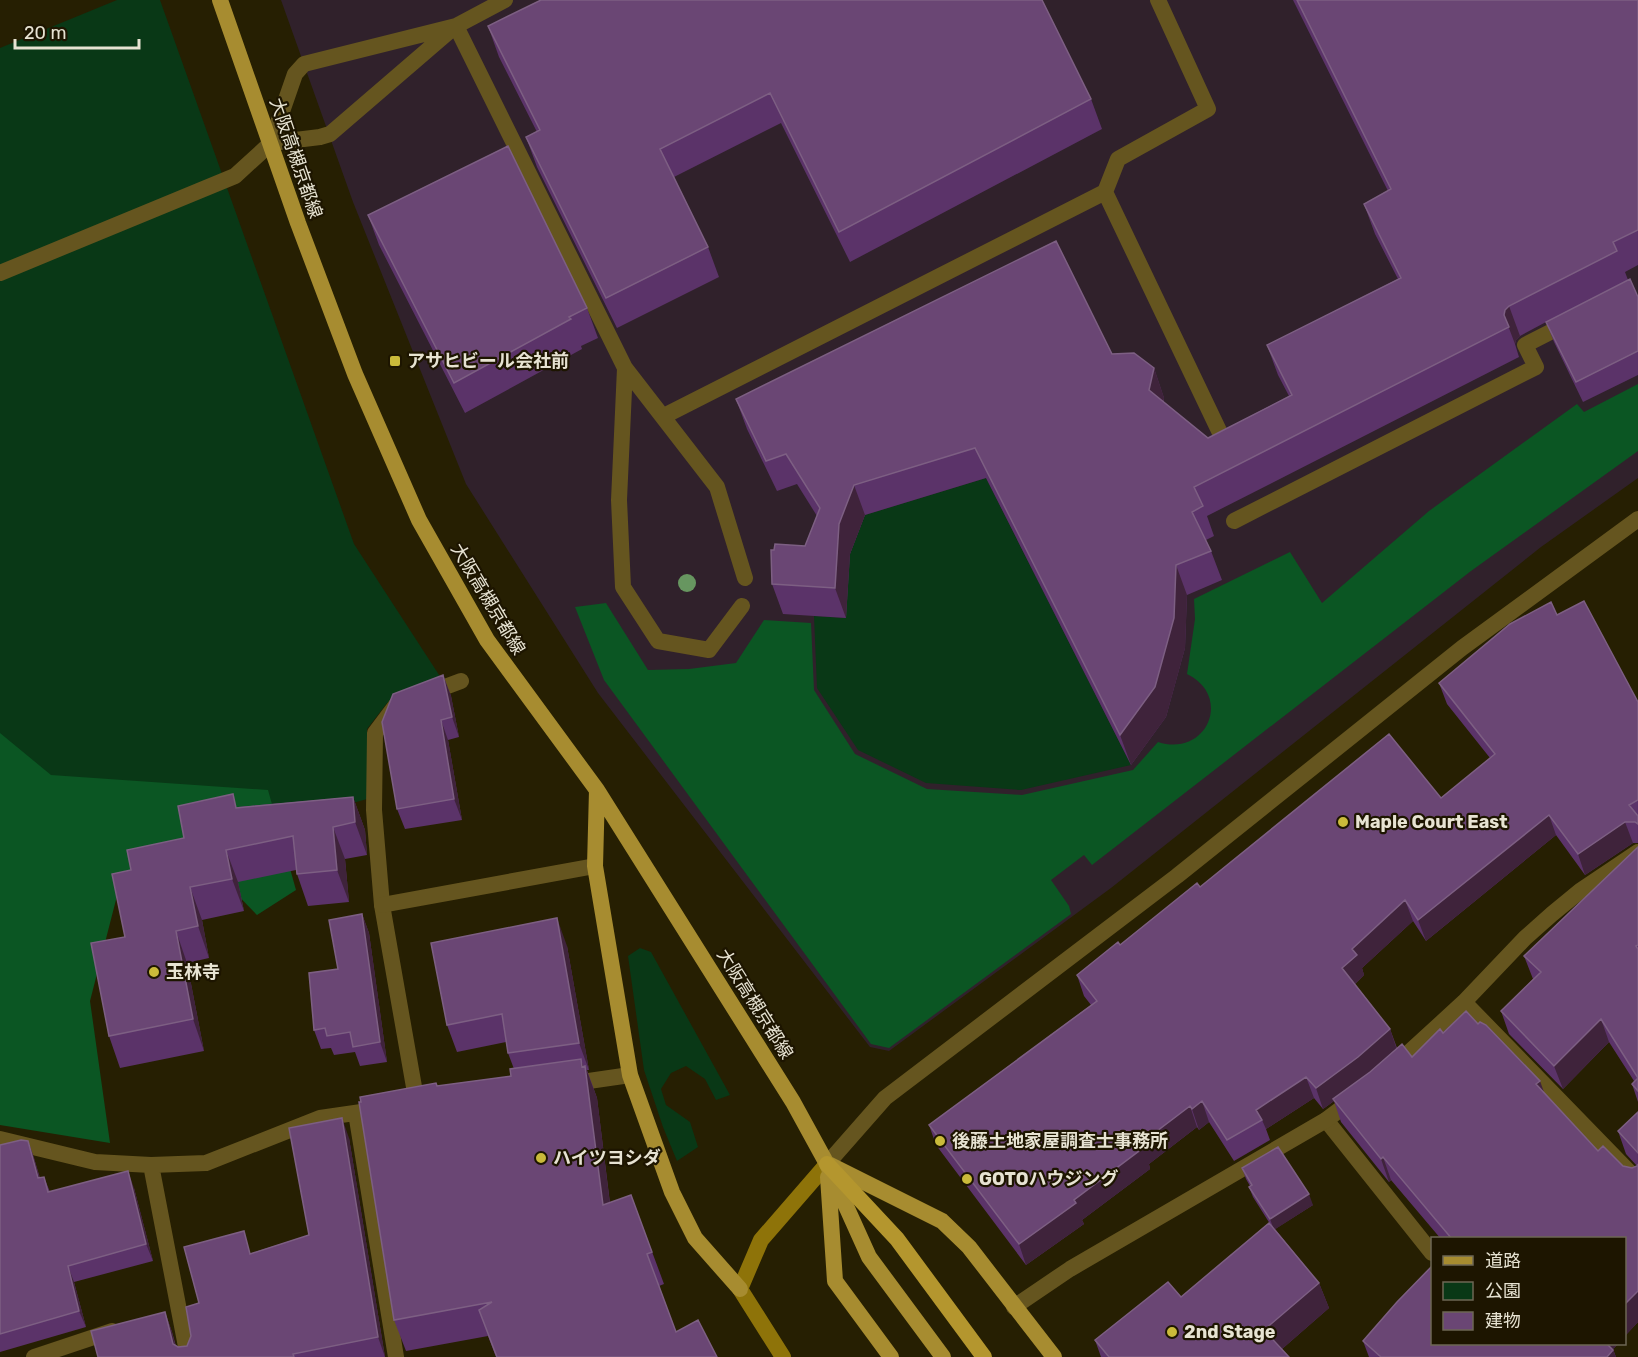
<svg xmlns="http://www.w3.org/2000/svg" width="1638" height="1357" font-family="Rubik,'Noto Sans JP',sans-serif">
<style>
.industrial{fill:#30212b}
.green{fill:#093816}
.forest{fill:#0b5623}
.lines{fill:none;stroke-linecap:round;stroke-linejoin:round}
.service{stroke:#65551f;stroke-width:16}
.minor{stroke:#65551f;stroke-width:16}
.secondary{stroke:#8e7309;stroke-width:16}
.primary{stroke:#a78c30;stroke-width:16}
.trunk{stroke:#b4962e;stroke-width:16}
.tree{fill:#679660}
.wall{fill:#5b3369}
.shaded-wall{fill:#3f233b}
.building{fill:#6a4674;stroke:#7d5f83;stroke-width:1.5}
.poi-dot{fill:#caba3a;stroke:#1d1500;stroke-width:2}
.labels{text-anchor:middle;stroke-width:4.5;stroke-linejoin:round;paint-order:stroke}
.street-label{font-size:18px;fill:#e7e3d2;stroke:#1d1500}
.poi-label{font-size:18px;font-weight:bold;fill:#e7e3d2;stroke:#1d1500;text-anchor:start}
</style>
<rect width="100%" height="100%" fill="#261f02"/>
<path class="industrial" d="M281,0H1638V478L1541,547L1111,888L889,1051L870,1047L598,693L466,484L353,202Z"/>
<path class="green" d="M117,0H160L354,544L443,681L387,703L367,729V799L300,818L0,870V48Z
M986,478L1131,765L1021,790L926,783L858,750L817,688L814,616L846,618L841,577L865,515Z
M640,948L651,952L730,1095L716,1100L705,1079L686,1066L671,1073L661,1089L666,1105L690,1122L698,1147L677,1161L663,1127L644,1070L628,956Z"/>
<path class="forest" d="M1638,384V451L1471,571L1092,865L1084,855L1051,880L1069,906L1071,914L889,1048L871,1044L604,680L575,607L606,603L648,670L689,669L736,663L764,620L811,623L814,690L855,754L927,789L1022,795L1133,770L1158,742C1207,758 1233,696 1187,674L1195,619L1194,599L1290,552L1322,603L1429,511L1577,404L1584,412Z
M0,733L51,775L268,790L296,890L257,915L223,880L118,892L90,1001L110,1143L0,1125Z"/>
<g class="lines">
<path class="service" d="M456,26L625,368
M271,143L320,137L330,134L452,29
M1105,192L1222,437
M0,273L235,176L271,143L295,74L304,64L456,26L505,0
M664,416L1105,192L1118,159L1208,109L1158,0
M1234,521L1536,367L1525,345L1570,322
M742,606L709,650L658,641L623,587L619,500L625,368L717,487L745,578
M426,694L461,681
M396,705L375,733L374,810L382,905L417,1104
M1326,1120L1432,1253"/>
<path class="minor" d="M382,905L595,866
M1464,1002L1638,1181
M1392,1068L1464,1002L1525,938L1552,914L1580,891L1638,852
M568,1084L630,1075
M356,1113L396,1357
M0,1139L95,1162L151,1165L206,1163L320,1118L382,1109
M827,1164L885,1098L1177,876L1462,648L1638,519
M151,1165L188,1357
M1014,1307L1070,1269L1326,1120L1354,1099
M34,1357L112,1331"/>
<path class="secondary" d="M783,1357L740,1289L761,1240L827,1164"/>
<path class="primary" d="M220,0L298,223L355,374L419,520L487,640L597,790L793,1102L827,1164L869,1257L943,1357
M597,790L595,866L630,1075L672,1192L695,1238L740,1289
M828,1164L942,1221L969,1247L1054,1357
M828,1177L835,1281L891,1357"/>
<path class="trunk" d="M827,1164L897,1239L984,1357"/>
</g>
<circle class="tree" cx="687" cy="583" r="9"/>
<path class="wall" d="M1293,0H1638V265L1625,272L1628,280L1638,297V375L1583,402L1554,342L1546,322L1520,336L1516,340L1515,344L1519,357L1207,516L1214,536L1206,540L1211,551L1222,580L1187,595L1185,648L1166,717L1131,765L986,478L865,515L850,554L846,618L783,614L772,584L774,550L805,546L817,516L797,484L777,491L747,429L736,399L1112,354L1154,368L1164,398V402L1208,438L1289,396L1278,375L1267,345L1398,279L1375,234L1364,204L1388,191Z
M488,26L1091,99L1102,129L850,262L781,123L674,177L708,247L719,277L617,328L537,167L526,137L537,132L499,57Z
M368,215L587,308L598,338L581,346L582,349L465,413L379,245Z
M1557,615L1638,702V843H1633L1585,875L1556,835L1426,941L1413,921L1362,968L1364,975L1355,984L1390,1029L1397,1048L1412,1057L1443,1033L1544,1093L1598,1151L1623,1166L1632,1168L1637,1166L1626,1154L1618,1131L1638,1112V1322L1624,1337V1239H1441L1391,1180L1389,1182L1341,1122L1334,1101L1323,1109L1314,1098L1266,1129L1270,1140L1234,1161L1209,1122L1199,1130L1197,1127L1149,1164L1150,1169L1082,1220L1084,1224L1026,1265L936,1145L929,1125L1091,1005L1084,996L1077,975L1120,945L1200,887L1441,798L1490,758L1447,704L1439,683Z
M443,675L451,696L459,737L448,740L462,820L405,829L397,809Z
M353,797L365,830L367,855L345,859L349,902L308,906L297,874L296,870L238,882L244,911L202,920L209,958L187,963L204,1051L120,1068L109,1036L125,937L184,838L238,807Z
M1638,847V1102L1632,1084L1634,1081L1609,1042L1563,1089L1509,1034L1501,1011L1533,979L1524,956Z
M362,914L369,933L387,1062L360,1066L355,1052L334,1055L331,1048L321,1049L314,1030L338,969Z
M567,946L589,1070H587L597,1098L610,1203L631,1195L664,1284L659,1286L676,1332L717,1357H496L488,1336L406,1351L394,1320L437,1086L511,1076L514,1069L508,1053L506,1042L457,1052L447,1025Z
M349,1138L385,1357H98L165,1312L172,1332L176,1346L178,1347L187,1346L191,1336L199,1303L252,1253L309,1235Z
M28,1141L34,1158L40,1178L44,1177L50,1192L134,1188L153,1261L74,1282L86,1327L0,1352V1145Z
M1242,1168L1313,1205L1275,1229L1319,1283L1329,1308L1282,1349L1289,1357H1101L1095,1340L1181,1297L1272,1227L1253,1197L1249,1187L1250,1186L1246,1179Z
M1363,1341L1485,1344H1618L1613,1349L1616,1357H1369Z"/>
<path class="shaded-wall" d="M1509,306L1520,336L1516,340L1515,344L1504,315L1505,310Z
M1154,368L1164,398L1160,420L1149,390Z
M854,485L865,515L850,554L846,618L835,588L839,524Z
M1176,565L1187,595L1185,648L1166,717L1131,765L1120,735Z
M443,675L451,696L459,737L452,717Z
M441,720L448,740L462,820L454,799Z
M353,797L365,830L367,855L355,822Z
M1549,815L1556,835L1426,941L1418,920Z
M1625,822L1633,843L1585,875L1578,854Z
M333,827L345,859L349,902L337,870Z
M226,850L238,882L244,911L232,879Z
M190,887L202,920L209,958L198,926Z
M1405,900L1413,921L1362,968L1364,975L1350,988L1342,968L1352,949Z
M362,914L369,933L387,1062L380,1042Z
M557,918L567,946L589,1070L579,1043Z
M176,931L187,963L204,1051L193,1019Z
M1601,1019L1609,1042L1563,1089L1554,1066Z
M1390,1029L1397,1050L1334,1101L1333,1099L1334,1101L1323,1109L1316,1088Z
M581,1059L586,1075L585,1066L597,1098L614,1237L603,1205Z
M1306,1077L1314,1098L1266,1129L1262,1120L1256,1110Z
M1540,1081L1548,1103L1536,1084Z
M1202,1101L1209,1122L1199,1130L1192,1109Z
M1190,1106L1197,1127L1149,1164L1150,1169L1082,1220L1084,1224L1026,1265L1019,1244L1140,1144Z
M342,1118L349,1138L385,1357L378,1337Z
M28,1141L34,1158L44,1195L38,1178Z
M1383,1157L1391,1180L1389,1182L1381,1159Z
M128,1171L134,1188L153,1261L146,1244Z
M1309,1194L1313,1205L1274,1230L1270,1219Z
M68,1266L74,1282L86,1327L79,1311Z
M1319,1283L1329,1308L1274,1356L1264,1330Z
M1638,1291V1322L1624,1337V1305Z
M165,1312L172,1332L178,1357L173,1344Z
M1601,1344H1618L1606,1357Z
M1613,1350L1616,1357H1607Z"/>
<path class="building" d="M541,0H1042L1091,99L839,232L770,93L660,149L708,247L606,298L526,137L540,130L488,26Z
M1297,0H1638V230L1613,242L1617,251L1509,306L1505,310L1504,315L1509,327L1194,487L1203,506L1192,512L1211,551L1176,565L1174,618L1155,687L1120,735L975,448L854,485L839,524L835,588L772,584L771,550H774L775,544L805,546L820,508L786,454L766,461L736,399L1056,241L1112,354L1134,353L1154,368L1149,390L1208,438L1292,395L1267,345L1401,278L1364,204L1391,189Z
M508,146L587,308L569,317L571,319L454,383L368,215Z
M1630,279L1638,297V351L1576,382L1546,322Z
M1584,601L1638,702V800L1629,805L1638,816V824L1635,822H1625L1578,854L1549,815L1418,920L1405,900L1352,949L1357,955L1342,968L1390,1029L1358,1057L1316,1088L1306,1077L1256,1110L1262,1120L1227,1140L1202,1101L1192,1109L1190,1106L1140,1144L1143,1148L1074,1200L1076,1203L1019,1244L929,1125L1097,1001L1077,975L1118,942L1120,945L1197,883L1200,887L1389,734L1441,798L1495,754L1439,683L1510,624L1551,602L1557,615Z
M443,675L452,717L441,720L454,799L397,809L382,722L393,694Z
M233,794L236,808L353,797L355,822L333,827L337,870L297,874L293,836L226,850L232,879L190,887L198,926L176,931L193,1019L109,1036L91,943L125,937L112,874L131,870L127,850L184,838L178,806Z
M1638,847V945L1636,946L1638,949V1091L1632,1084L1638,1078L1601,1019L1554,1066L1501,1011L1541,972L1524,956Z
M362,914L380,1042L353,1047L350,1032L327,1036L325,1028L314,1030L309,973L338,969L329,920Z
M557,918L579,1043L508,1053L502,1014L447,1025L431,943Z
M1466,1011L1478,1024L1480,1022L1486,1025L1540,1081L1536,1084L1598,1151L1603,1146L1623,1166L1632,1168L1637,1166L1638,1164V1291L1624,1305V1239H1452L1383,1157L1381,1159L1333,1099L1370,1072L1402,1044L1412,1057L1440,1029L1443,1033Z
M581,1059L582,1067L585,1066L603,1205L631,1195L652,1252L647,1254L676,1332L698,1320L717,1357H497L479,1310L492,1302L394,1320L359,1102H361L360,1097L436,1083L437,1086L511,1076L510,1069Z
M1638,1112V1153L1618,1131Z
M342,1118L378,1337L293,1354L294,1357H98L91,1331L165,1312L173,1344L178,1347L187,1346L191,1336L186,1307L199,1303L184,1247L244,1231L250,1254L309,1235L289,1128Z
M21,1140L28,1141L38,1178L44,1177L48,1192L128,1171L146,1244L68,1266L79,1311L0,1334V1145Z
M1278,1147L1309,1194L1270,1219L1249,1187L1252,1185L1242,1168Z
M1269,1223L1319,1283L1264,1330L1289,1357H1109L1095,1340L1168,1282L1181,1297Z
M1432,1266V1344H1607L1613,1350L1607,1357H1381L1363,1341L1397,1302Z"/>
<g class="poi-dot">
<rect x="389" y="355" width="12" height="12" rx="3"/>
<circle cx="1343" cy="822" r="6"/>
<circle cx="154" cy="972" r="6"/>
<circle cx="940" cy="1141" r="6"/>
<circle cx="541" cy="1158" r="6"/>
<circle cx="967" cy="1179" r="6"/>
<circle cx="1172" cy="1332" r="6"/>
</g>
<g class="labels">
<g class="street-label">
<text transform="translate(296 158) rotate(71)" y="6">大阪高槻京都線</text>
<text transform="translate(488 599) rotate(59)" y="6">大阪高槻京都線</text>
<text transform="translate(755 1004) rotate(58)" y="6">大阪高槻京都線</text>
</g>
<g class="poi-label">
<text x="407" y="367">アサヒビール会社前</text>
<text x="1355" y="828">Maple Court East</text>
<text x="166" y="978">玉林寺</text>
<text x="952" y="1147">後藤土地家屋調査士事務所</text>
<text x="553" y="1164">ハイツヨシダ</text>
<text x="979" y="1185">GOTOハウジング</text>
<text x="1184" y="1338">2nd Stage</text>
</g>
</g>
<rect x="1431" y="1237" width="195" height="108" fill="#1d1500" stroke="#6e6754" stroke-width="1.5"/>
<rect x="1443" y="1256" width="30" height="9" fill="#a78c30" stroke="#6e6754" stroke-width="1.5"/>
<text x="1485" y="1267" font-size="18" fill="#e7e3d2">道路</text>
<rect x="1443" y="1282" width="30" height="18" fill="#093816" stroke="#6e6754" stroke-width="1.5"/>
<text x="1485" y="1297" font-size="18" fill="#e7e3d2">公園</text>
<rect x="1443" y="1312" width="30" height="18" fill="#6a4674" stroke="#6e6754" stroke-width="1.5"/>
<text x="1485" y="1327" font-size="18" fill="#e7e3d2">建物</text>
<path d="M15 39v9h124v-9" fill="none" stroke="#e7e3d2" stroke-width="3"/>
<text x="24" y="39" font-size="18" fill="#e7e3d2" stroke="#1d1500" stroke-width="4.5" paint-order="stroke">20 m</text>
</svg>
